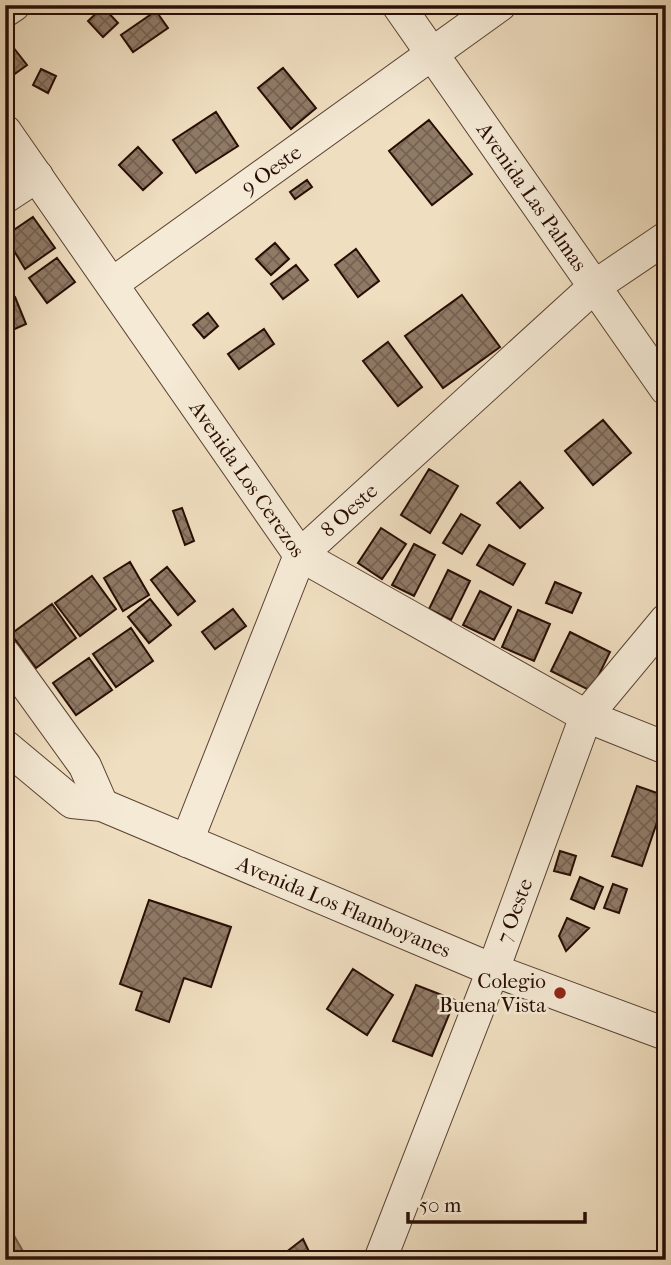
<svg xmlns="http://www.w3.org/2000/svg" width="671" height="1265" font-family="'IM FELL French Canon',serif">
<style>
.water{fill:#ab9780;stroke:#77604e;stroke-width:2}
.building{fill:url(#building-cross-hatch);stroke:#280d04;stroke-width:2}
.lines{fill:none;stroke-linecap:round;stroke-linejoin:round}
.minor-casing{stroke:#5a4133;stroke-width:34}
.minor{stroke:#f5ead6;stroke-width:32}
.poi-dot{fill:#8f2418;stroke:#f5ead6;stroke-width:2.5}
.labels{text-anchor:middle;stroke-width:5;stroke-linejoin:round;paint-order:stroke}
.street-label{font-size:21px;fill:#280d04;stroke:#f5ead6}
.poi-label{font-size:21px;fill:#280d04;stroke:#f5ead6;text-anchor:end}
</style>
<defs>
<pattern id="building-cross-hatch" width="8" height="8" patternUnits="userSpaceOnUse" patternTransform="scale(1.75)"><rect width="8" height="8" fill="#8f7a66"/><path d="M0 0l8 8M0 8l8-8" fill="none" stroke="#756252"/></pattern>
</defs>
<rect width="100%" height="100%" fill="#efdec0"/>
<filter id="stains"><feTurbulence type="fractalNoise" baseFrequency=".00286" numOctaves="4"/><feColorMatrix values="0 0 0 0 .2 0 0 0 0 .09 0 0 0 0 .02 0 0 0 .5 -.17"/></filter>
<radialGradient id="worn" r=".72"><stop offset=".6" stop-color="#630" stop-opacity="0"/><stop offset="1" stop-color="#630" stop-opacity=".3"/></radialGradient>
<path class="water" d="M5,1220L28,1260H5Z"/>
<path class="building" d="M103,7L118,23L103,37L88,21Z
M156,11L168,28L133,52L121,35Z
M13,47L27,65L5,81V53Z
M283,68L316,108L291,129L258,88Z
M41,69L56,76L48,93L33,85Z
M216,112L238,146L196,173L173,140Z
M429,120L472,174L432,205L389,151Z
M138,147L162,173L143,190L119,165Z
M307,180L312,187L295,199L290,192Z
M33,217L55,248L25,269L5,236Z
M275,243L289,259L271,275L256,259Z
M356,249L379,281L358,297L335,265Z
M57,258L75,282L47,303L29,278Z
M296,265L308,280L283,299L271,284Z
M462,295L500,347L443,388L405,336Z
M15,297L26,324L8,332L5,301Z
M208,313L218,326L204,338L193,325Z
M264,329L274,344L239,369L228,354Z
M388,342L422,387L398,406L363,361Z
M603,420L631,453L593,485L565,451Z
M429,469L458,486L430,533L401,515Z
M520,482L543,508L520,528L497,503Z
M182,508L194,541L185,545L173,511Z
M461,514L480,525L462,554L443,543Z
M381,528L406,544L382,579L358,563Z
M414,544L435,555L414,596L392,585Z
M489,545L525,564L513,585L477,565Z
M130,562L149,595L123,611L104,578Z
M167,567L195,601L178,615L151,580Z
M448,570L470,581L451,620L429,609Z
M92,576L116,609L80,636L55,603Z
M555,582L581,593L572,613L546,603Z
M480,591L511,607L494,640L463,625Z
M150,599L171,625L149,643L128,617Z
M52,604L76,638L36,668L11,634Z
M233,609L246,626L215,649L202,632Z
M518,610L550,624L534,661L502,647Z
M131,628L153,661L116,687L93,654Z
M570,632L610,652L591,691L551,671Z
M89,658L112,690L76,715L53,683Z
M637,786L666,796L642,866L612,856Z
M560,851L576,856L570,875L554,871Z
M580,877L603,887L594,909L571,899Z
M613,884L627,889L619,913L604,908Z
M149,900L231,927L211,987L184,978L169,1022L136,1010L142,992L120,984Z
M567,918L589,928L566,951L559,936Z
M353,969L393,995L367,1035L327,1009Z
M416,985L455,1000L432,1056L393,1041Z
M303,1239L313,1260H276Z"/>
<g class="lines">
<defs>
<g id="minor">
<path id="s1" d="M398,5L666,389"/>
<path d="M5,11L14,5"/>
<path id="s2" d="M5,131L300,555L586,716L666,748"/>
<path d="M5,197L37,176"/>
<path id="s3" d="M112,284L500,5"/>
<path d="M5,655L85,766L102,805"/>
<path id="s4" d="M5,746L72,802L102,805L493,970L666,1034"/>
<path id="s5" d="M187,841L300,555L595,286L666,238"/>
<path id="s6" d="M380,1260L493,970L586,716L666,620"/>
</g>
</defs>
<use href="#minor" class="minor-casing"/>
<use href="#minor" class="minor"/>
</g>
<circle class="poi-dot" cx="560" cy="993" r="7"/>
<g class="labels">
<g class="street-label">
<text dy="7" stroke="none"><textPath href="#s3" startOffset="196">9 Oeste</textPath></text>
<text dy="7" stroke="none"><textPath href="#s1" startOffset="234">Avenida Las Palmas</textPath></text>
<text dy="7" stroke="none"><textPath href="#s2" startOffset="424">Avenida Los Cerezos</textPath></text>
<text dy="7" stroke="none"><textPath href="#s5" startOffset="374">8 Oeste</textPath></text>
<text dy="7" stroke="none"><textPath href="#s4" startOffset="380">Avenida Los Flamboyanes</textPath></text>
<text dy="7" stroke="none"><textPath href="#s6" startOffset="374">7 Oeste</textPath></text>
</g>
<g class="poi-label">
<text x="546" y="988">Colegio<tspan x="546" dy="24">Buena Vista</tspan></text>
</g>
</g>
<rect width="671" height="1265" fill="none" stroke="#efdec0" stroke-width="28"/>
<rect x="7" y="7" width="657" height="1251" fill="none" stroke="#280d04" stroke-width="3.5"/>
<rect x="14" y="14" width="643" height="1237" fill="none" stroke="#280d04" stroke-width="2"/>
<path d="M408 1212v10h177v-10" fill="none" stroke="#280d04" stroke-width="3.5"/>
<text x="419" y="1212" font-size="21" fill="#280d04" stroke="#f5ead6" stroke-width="5" paint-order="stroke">50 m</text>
<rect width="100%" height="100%" filter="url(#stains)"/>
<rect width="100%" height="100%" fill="url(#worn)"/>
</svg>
